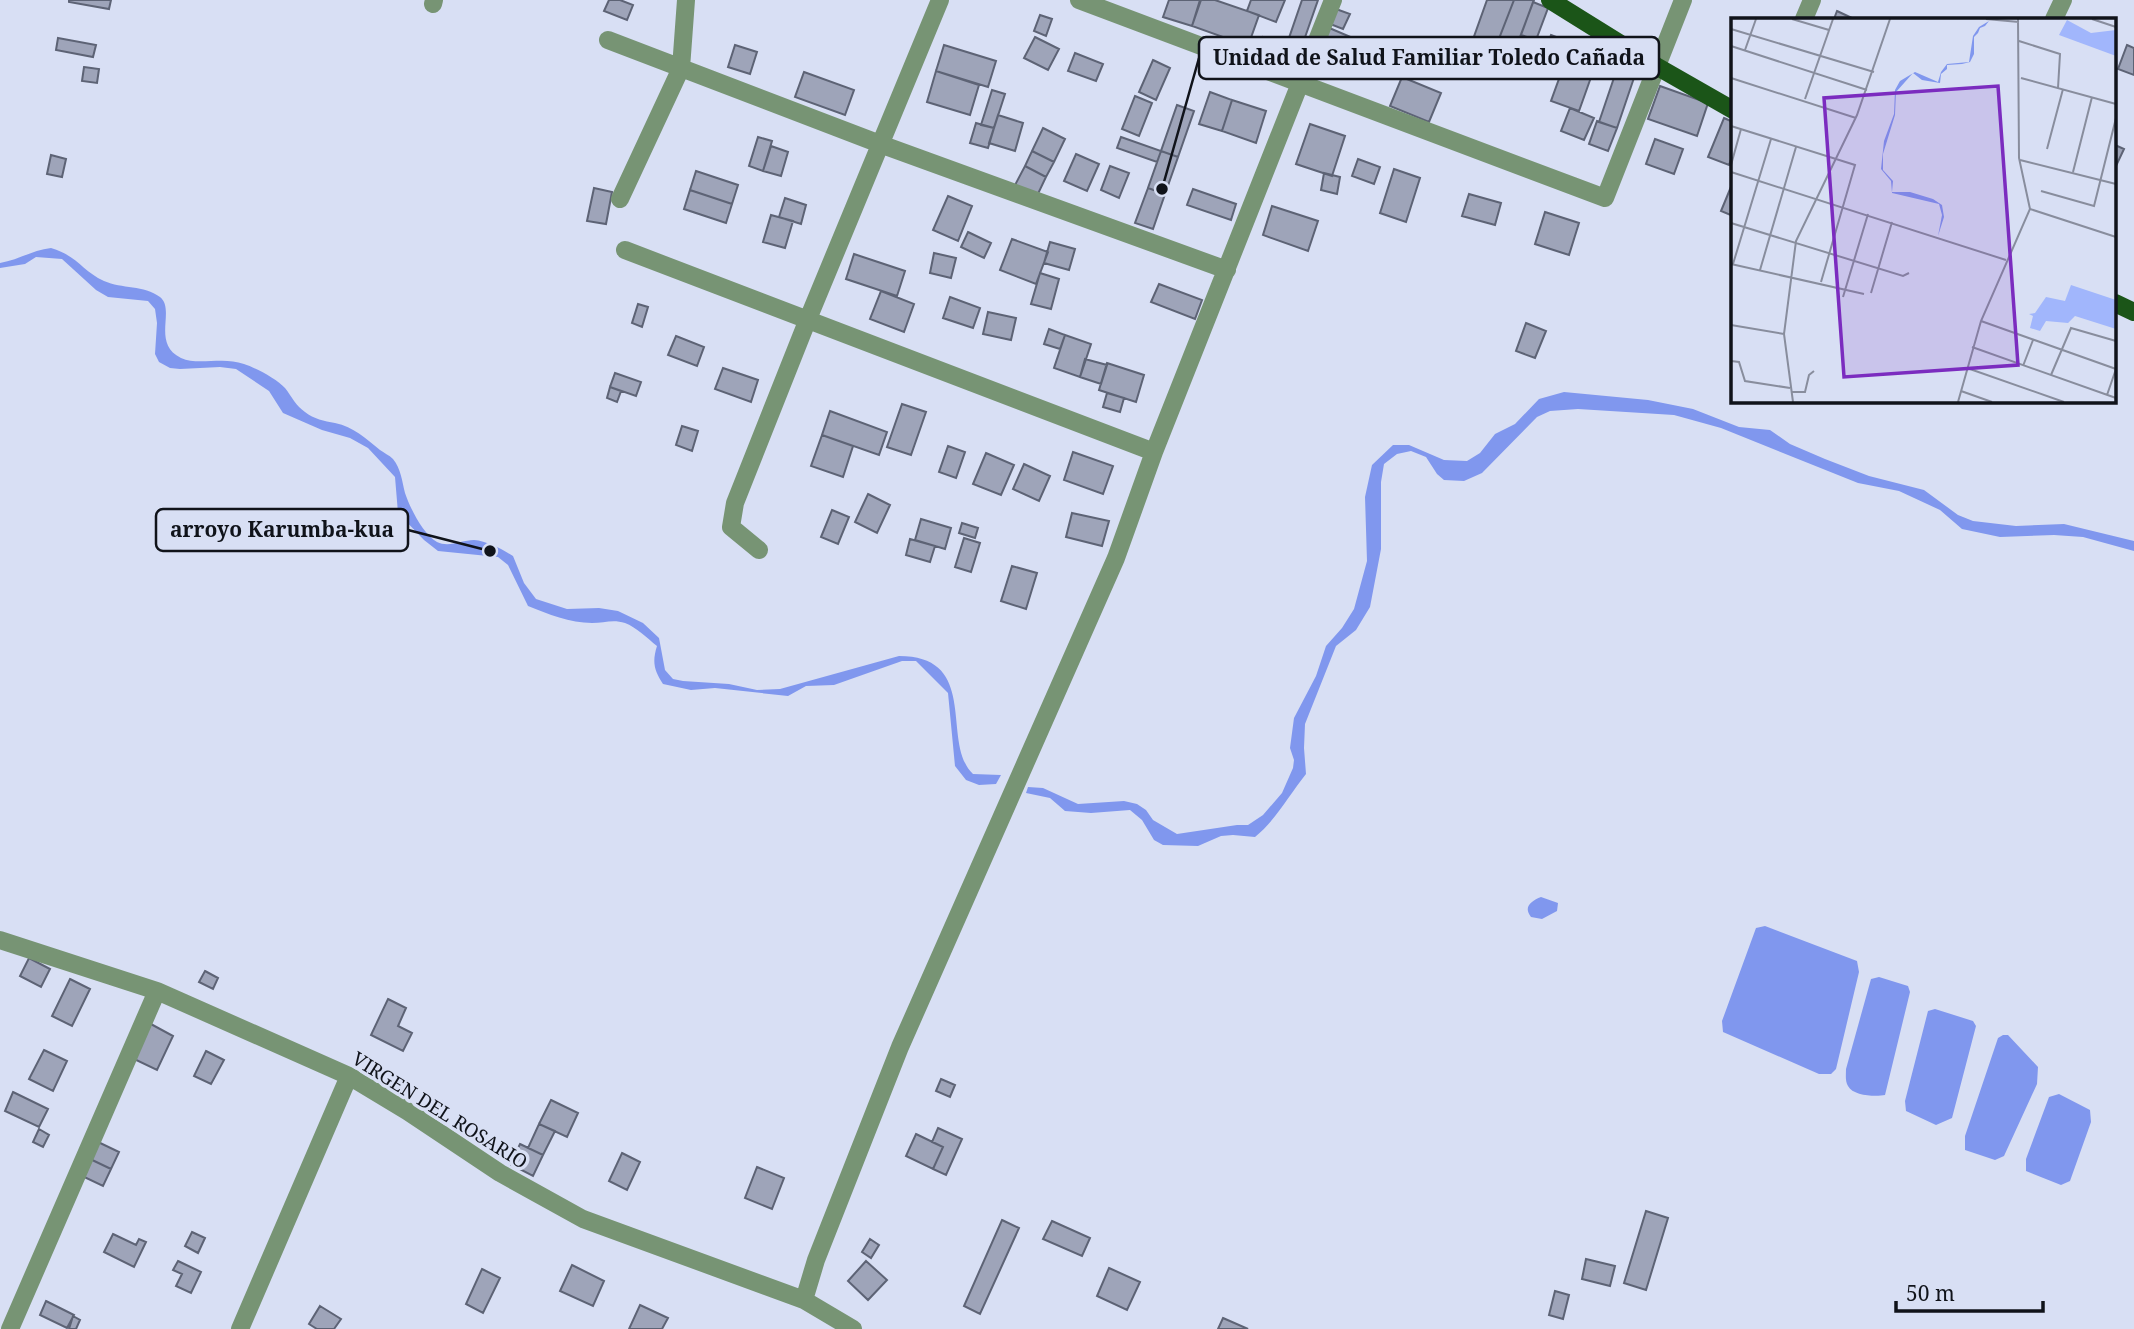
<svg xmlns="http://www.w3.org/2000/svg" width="2134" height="1329" font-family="'Noto Serif',serif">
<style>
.water{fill:#8097ee}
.building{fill:#9ea4b9;stroke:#5d6375;stroke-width:2}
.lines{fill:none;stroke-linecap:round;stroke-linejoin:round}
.minor{stroke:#779474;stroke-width:18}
.major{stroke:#1b5518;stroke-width:18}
.labels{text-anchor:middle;stroke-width:7;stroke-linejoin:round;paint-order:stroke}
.street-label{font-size:19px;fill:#10131a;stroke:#d8dff4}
.inset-road{fill:none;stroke:#888d9d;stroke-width:2}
.view{fill:#7b2cbf;fill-opacity:0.15;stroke:#7b2cbf;stroke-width:3.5}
.inset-edge{fill:none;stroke:#10131a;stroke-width:3.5}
.leader{fill:none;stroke:#10131a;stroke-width:2.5}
.callout-dot{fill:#10131a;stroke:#d8dff4;stroke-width:2.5}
.callout{fill:#d8dff4;stroke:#10131a;stroke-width:2.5}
.callout-label{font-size:21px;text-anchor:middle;font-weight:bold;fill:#10131a}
</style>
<rect width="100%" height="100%" fill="#d8dff4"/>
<path class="water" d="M51,248C78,256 82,271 104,281C122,289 144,285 160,297C176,310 151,343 181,358C199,366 222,356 244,364C256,368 277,379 285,388C292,397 296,406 305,412C314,419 324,421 335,423C354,427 365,438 380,450C384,453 389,455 393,459C401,469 402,481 405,493C410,508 423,534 437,542C449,548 462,540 474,540C487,541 502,549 513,556L524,583L536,599L567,609L599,608L618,611L643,623L659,638L665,670L673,679L683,681L729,684L757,690L780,689L899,656C981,656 940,743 973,774L1001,775L996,784L979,785L966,780L955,766L948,693L916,661H902L834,685L806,686L788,696L715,688L691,690L663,684C654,670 652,662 657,646C647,638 636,627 625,623C613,619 604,623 592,623C570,623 548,614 528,606L508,565L498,557L438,551L424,540L398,513L395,477L368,448L350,438L322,430L283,413L269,391L236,369L220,367L180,369L170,368L159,362L155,354L157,323L155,309L148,301L108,297L96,290L62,259L36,257L25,264L0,268V263C18,260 33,250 51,248Z
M1564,392L1648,400L1693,409L1739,427L1770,430L1790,444L1825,459L1869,476L1924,490L1958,515L1973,521L2016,526L2064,524L2134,541V551L2083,537L2054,535L2000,537L1962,529L1940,510L1899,491L1858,483L1721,428L1674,415L1578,409L1550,411L1537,417L1482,473L1464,481L1444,480L1437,474L1426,457L1411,451L1397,454L1384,464L1381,482V549L1370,607L1356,630L1336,646L1305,724L1304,748L1306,774C1289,795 1276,820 1255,837L1233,835L1221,836L1198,846L1163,845L1154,840L1142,820L1130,810L1091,813L1065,811L1050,798L1026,793L1028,787L1043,788L1078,804L1124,801L1137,804L1146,810L1153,820L1177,834L1237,825H1248L1263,815L1282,793L1293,768L1294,760L1290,748L1294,718L1316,676L1326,646L1342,628L1354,609L1367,561L1365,497L1372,465L1393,445H1409L1444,460L1467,461L1480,453L1495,434L1515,424L1539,399Z
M1541,897L1558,903L1557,911L1542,919L1531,917C1523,907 1531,901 1541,897Z
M1765,926L1857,961L1859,972L1836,1069L1831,1074H1819L1723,1032L1722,1021L1756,928Z
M1879,977L1908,986L1910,992L1885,1095C1876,1097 1853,1096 1848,1086C1845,1081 1846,1075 1846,1069L1871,979Z
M1935,1009L1973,1021L1976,1026L1952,1118L1936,1125L1906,1111L1905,1101L1928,1011Z
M2003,1035H2008L2038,1067L2037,1084L2004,1156L1995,1160L1965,1150V1136L1998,1038Z
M2059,1094L2090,1110L2091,1122L2070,1181L2061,1185L2026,1171V1159L2049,1097Z"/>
<path class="building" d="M69,0H111L109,9L69,2Z
M609,0H620L633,5L627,20L604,11Z
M1169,0H1200L1192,26L1163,17Z
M1201,0H1215L1259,15L1248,46L1192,26Z
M1251,0H1285L1276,22L1247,11Z
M1302,0H1318L1303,43L1289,38Z
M1487,0H1514L1488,67L1466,59Z
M1514,0H1534L1506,74L1488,67Z
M1533,2L1548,8L1536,40L1521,35Z
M1336,9L1350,14L1343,29L1330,24Z
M1837,11L1854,19H1834Z
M1040,15L1052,19L1046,36L1034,31Z
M1327,27L1360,41L1355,54L1322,41Z
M1551,35L1572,43L1559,77L1539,70Z
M1035,37L1059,49L1048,70L1024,58Z
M1263,37L1284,43L1278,64L1257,57Z
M58,38L96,45L93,57L56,50Z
M1572,43L1600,52L1579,111L1551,101Z
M735,45L757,52L750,74L728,67Z
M944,45L996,61L988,87L936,71Z
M2127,45L2134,48V75L2118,69Z
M1075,53L1103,64L1096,81L1068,71Z
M1153,60L1170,68L1156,100L1139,92Z
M1619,63L1637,69L1617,128L1599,122Z
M84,67L99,69L97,83L82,81Z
M936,71L979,85L970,115L927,102Z
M804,72L854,90L845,115L795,97Z
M1402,77L1441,93L1429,122L1390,106Z
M1660,86L1708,103L1697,136L1648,119Z
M992,90L1005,94L994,128L981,125Z
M1210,92L1232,100L1222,131L1199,124Z
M1135,96L1152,103L1139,136L1122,129Z
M1232,100L1266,111L1256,143L1222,131Z
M1177,105L1194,111L1178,157L1161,151Z
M1570,108L1594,118L1584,140L1561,131Z
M998,115L1023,123L1015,151L989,143Z
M1724,118L1733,122V154L1729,165L1708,157Z
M1597,121L1617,128L1608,151L1589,144Z
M976,123L994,128L988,148L970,143Z
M1310,124L1345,136L1332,176L1296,164Z
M1043,128L1065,139L1054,162L1032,151Z
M758,137L772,141L763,171L749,166Z
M1121,137L1161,151L1157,162L1117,148Z
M1655,139L1683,149L1674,174L1646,164Z
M2115,145L2124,149L2116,166H2115Z
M771,146L788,152L781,176L763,171Z
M1032,151L1054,162L1046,177L1025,166Z
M1161,151L1178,157L1165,194L1148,188Z
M1076,154L1099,164L1087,191L1064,181Z
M51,155L66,159L62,177L47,174Z
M1358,159L1380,167L1374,184L1352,176Z
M1025,166L1046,177L1036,198L1014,187Z
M1110,166L1129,173L1119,198L1101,190Z
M1394,169L1420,178L1406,222L1380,213Z
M696,171L738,185L732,204L690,190Z
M1324,173L1340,177L1337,194L1321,190Z
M1733,182V216L1721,211Z
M594,188L612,192L606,224L587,221Z
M1148,188L1165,194L1153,229L1135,223Z
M1193,189L1236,204L1231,220L1187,205Z
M690,190L732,204L726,223L684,209Z
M1469,194L1501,203L1495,225L1462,216Z
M948,196L972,206L958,241L933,230Z
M785,198L806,205L801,224L779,217Z
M1272,206L1318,221L1308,251L1263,235Z
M1545,212L1579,223L1569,255L1535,244Z
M771,215L793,221L785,248L763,242Z
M968,232L991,243L984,258L961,247Z
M1012,239L1048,252L1036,284L1000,270Z
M1050,242L1075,249L1069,270L1044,263Z
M934,253L956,258L951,278L930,273Z
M854,254L905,271L897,296L846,279Z
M1040,273L1059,279L1051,309L1031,304Z
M1159,284L1202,300L1195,319L1151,302Z
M881,291L914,304L904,332L870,319Z
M950,297L980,308L973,328L943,318Z
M638,304L648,307L642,327L632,323Z
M988,312L1016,318L1011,340L983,334Z
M1526,323L1546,331L1535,358L1516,351Z
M1049,329L1065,335L1060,349L1044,344Z
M1065,335L1091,344L1080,377L1054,368Z
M676,336L704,347L697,366L668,355Z
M1085,359L1107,365L1101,384L1080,377Z
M1107,363L1144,375L1136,402L1099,390Z
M723,368L758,380L751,402L715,389Z
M615,373L641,382L636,396L610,387Z
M610,387L621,391L617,402L607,398Z
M1107,393L1124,398L1120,412L1103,407Z
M902,404L926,412L911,455L887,447Z
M830,411L887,432L879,455L822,435Z
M682,426L698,431L692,451L676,445Z
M822,435L853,446L843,477L811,466Z
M948,446L965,452L956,478L939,472Z
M1073,452L1113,466L1103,494L1064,480Z
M986,453L1014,465L1001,495L973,484Z
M1024,464L1050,476L1039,501L1013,489Z
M868,494L890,505L877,533L855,522Z
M832,510L849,517L838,544L821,537Z
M1072,513L1109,521L1102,546L1066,537Z
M921,519L951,528L945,549L915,540Z
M962,523L978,528L975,538L959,533Z
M964,538L980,543L971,572L955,567Z
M910,539L935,546L930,562L906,555Z
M1012,566L1037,573L1026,609L1001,601Z
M29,958L50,969L41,987L20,976Z
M205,971L218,978L213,989L199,982Z
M70,979L90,989L72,1026L52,1016Z
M388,999L406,1008L398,1026L412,1033L403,1051L371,1035Z
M149,1023L173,1036L157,1070L132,1058Z
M44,1050L67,1061L53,1091L29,1079Z
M206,1051L224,1060L211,1084L194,1076Z
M941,1079L955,1085L950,1097L936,1091Z
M13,1092L48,1109L39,1127L5,1111Z
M551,1100L578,1113L567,1137L539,1124Z
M539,1124L555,1131L543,1155L528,1148Z
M938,1128L962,1139L946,1175L933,1169L943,1147L932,1142Z
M39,1129L49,1135L43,1147L33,1142Z
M916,1134L943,1147L933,1169L906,1156Z
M96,1141L119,1152L111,1169L88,1158Z
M520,1144L543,1155L533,1176L510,1164Z
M622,1153L640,1162L627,1190L609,1181Z
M88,1158L111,1169L103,1186L80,1175Z
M757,1167L784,1178L772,1209L745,1198Z
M1646,1211L1668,1218L1646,1290L1624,1283Z
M1002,1220L1019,1228L980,1314L964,1306Z
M1052,1221L1090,1238L1082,1256L1043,1239Z
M192,1232L205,1238L198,1253L185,1246Z
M113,1234L136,1245L139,1239L146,1242L134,1267L104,1252Z
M870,1239L879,1245L871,1258L862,1252Z
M1586,1259L1615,1266L1610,1286L1582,1279Z
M178,1261L201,1272L191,1293L176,1286L182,1274L173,1270Z
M866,1261L887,1280L868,1300L848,1281Z
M572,1265L604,1281L593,1306L560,1291Z
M1109,1268L1140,1282L1127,1310L1097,1296Z
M482,1269L500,1278L483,1313L466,1304Z
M1555,1291L1569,1295L1563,1319L1549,1315Z
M46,1301L74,1315L67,1328L40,1315Z
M640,1305L668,1318L662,1329H629Z
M320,1306L341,1319L334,1329H317L309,1324Z
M73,1316L80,1320L76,1329H69Z
M1223,1318L1248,1329H1218Z"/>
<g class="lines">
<path class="minor" d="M1079,0L1605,198L1683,0
M433,4L434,0
M1804,19L1812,0
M2054,19L2063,0
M608,40L880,144L1227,270
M620,199L681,68L686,0
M625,250L1154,452
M759,550L731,527L735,503L808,319L940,0
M0,940L157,991L349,1076L407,1111L500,1173L583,1219L804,1300L853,1329
M804,1300L816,1260L900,1047L1116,558L1154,452L1333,0
M10,1329L157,991
M240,1329L349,1076"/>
<path class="major" d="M1550,0L1656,66L1733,110
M2115,303L2134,312"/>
</g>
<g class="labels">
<g class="street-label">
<text transform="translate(440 1110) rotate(32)" y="7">VIRGEN DEL ROSARIO</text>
</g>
</g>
<g transform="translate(1731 18)">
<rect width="385" height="385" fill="#d8dff4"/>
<path d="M336,2L360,15L385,12V38L328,17ZM340,267L385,282V311L344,298L337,305L315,303L309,313L299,310L302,298L298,296L304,295L315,279L334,283Z" fill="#a1b6fc"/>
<path d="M258,3L254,8L249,10L247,15L243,19V36L239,44L231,46L216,47V51L210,56L209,65L191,62L182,55L165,74L164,97L152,136V152L162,163L161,174H179L202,181L211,187L213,199L207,218L211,197L208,186L161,175L160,163L150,151L153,123L163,96L164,72L169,63L184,54L207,64L210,54L216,46L238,44L242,18L248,9Z" fill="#8097ee"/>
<path class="inset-road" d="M61,1L98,12M255,1L288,4M361,1L385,9M0,11L143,54M288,23L329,36L327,70M0,28L136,72M14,32L25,1M0,60L125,100M290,60L385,86M74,81L102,1M0,108L124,147L90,264M316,131L332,71M289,142L385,166M0,147L10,111M0,154L275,242M342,154L361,79M310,173L363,188L385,100M299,191L385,219M0,205L172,258L178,255M0,246L133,276M2,246L40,121M29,252L65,129M140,275L161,204M112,279L137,196M250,303L385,351M0,307L53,316M241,329L385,380M0,343L8,344L14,363L59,370M292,348L302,322M236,350L333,384M320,357L340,310L385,323M230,373L261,384M60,374H74L78,357L83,353M376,377L385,351M62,384L53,316L65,223L126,97L159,1M227,384L250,303L299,191L288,140L287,1"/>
<path class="view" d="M267,68L287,347L113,359L93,80Z"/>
<rect width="385" height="385" class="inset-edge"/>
</g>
<path class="leader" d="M1162 189L1199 58M490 551L408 530"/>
<g class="callout-dot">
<circle cx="1162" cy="189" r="7"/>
<circle cx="490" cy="551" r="7"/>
</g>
<g class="callout">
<rect x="1199" y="37" width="460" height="42" rx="7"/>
<rect x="156" y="509" width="252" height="42" rx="7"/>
</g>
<g class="callout-label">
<text x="1429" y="65">Unidad de Salud Familiar Toledo Cañada</text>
<text x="282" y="537">arroyo Karumba-kua</text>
</g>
<path d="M1896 1301v10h147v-10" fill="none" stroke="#10131a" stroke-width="3.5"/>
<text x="1906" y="1301" font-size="21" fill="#10131a" stroke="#d8dff4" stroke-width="5" paint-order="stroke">50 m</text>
</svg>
